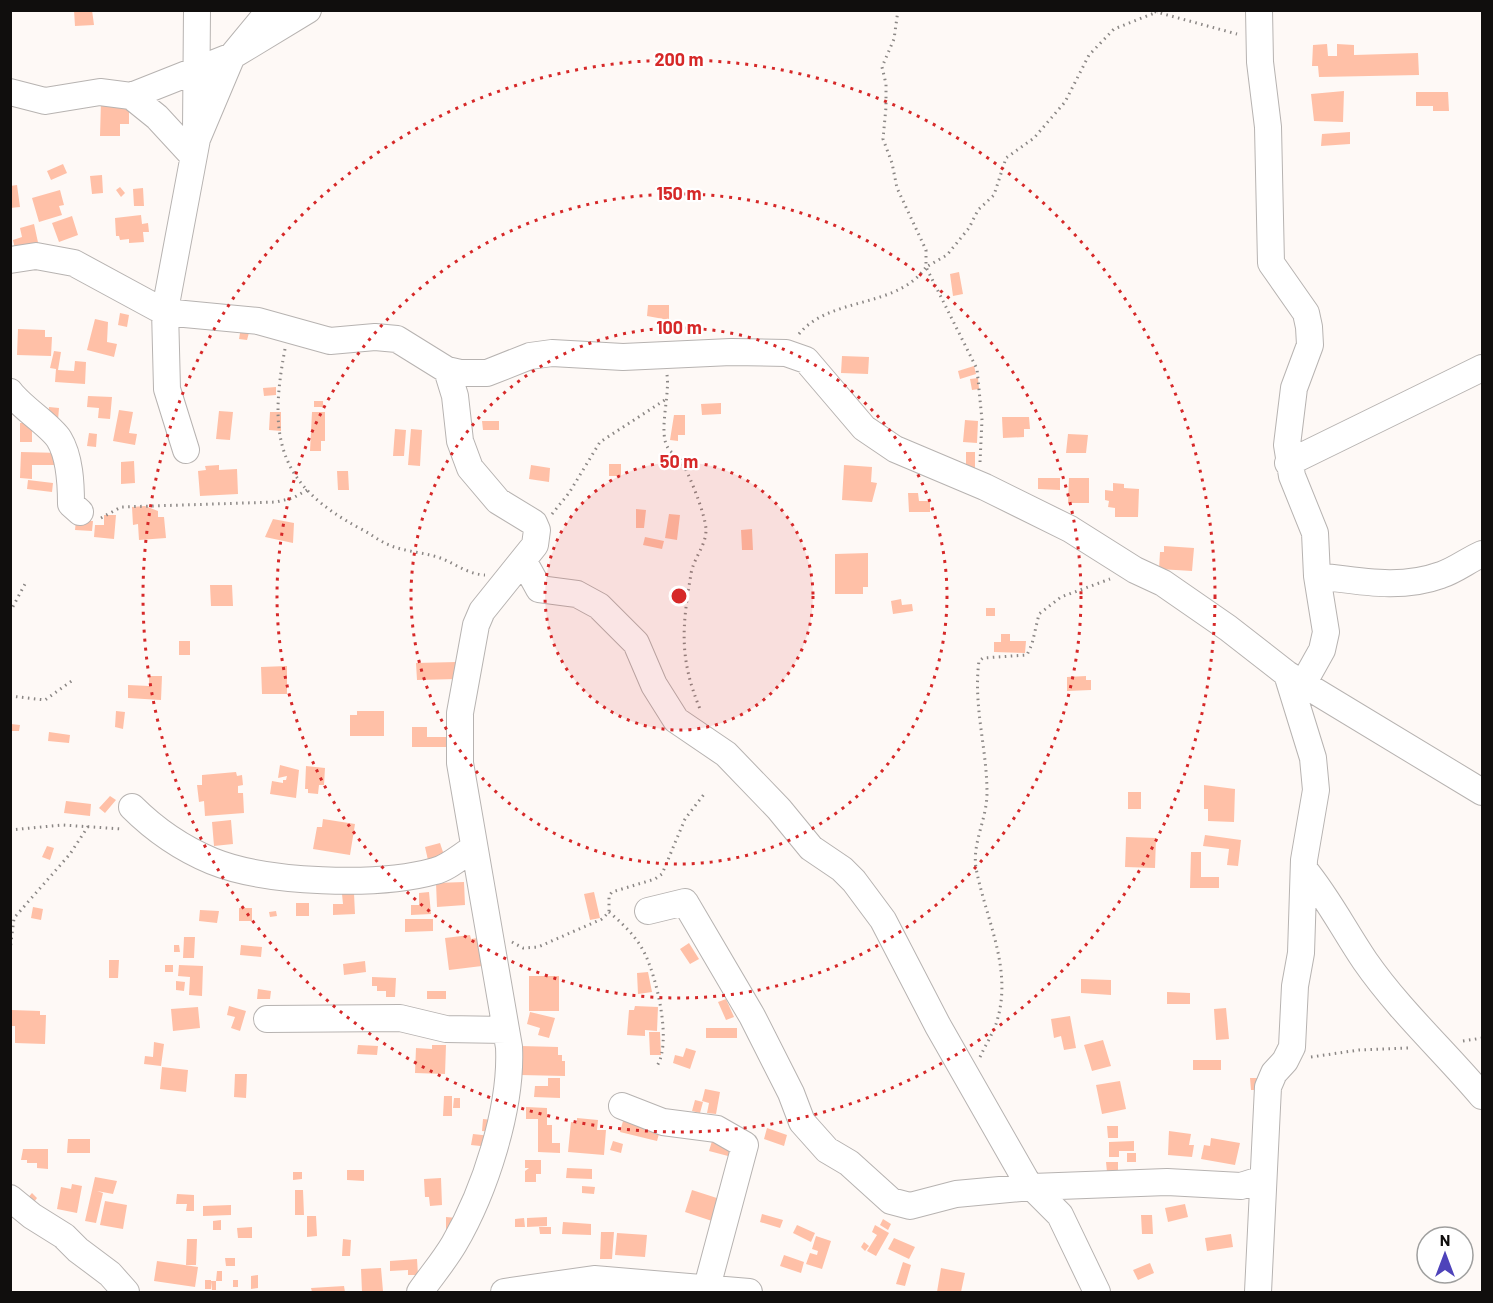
<svg xmlns="http://www.w3.org/2000/svg" width="1493" height="1303" font-family="Barlow,sans-serif">
<style>
.building{fill:#ffc0a7}
.lines{fill:none;stroke-linecap:round;stroke-linejoin:round}
.minor-casing{stroke:#b7b3b1;stroke-width:28}
.path{stroke:#8b8785;stroke-width:3;stroke-dasharray:1.5 4.5;stroke-linecap:butt}
.minor{stroke:#fff;stroke-width:26}
.ring{fill:none;stroke:#d62828;stroke-width:3;stroke-dasharray:3 6}
.centre{fill:#d62828;stroke:#fff;stroke-width:3}
.ring-label{font-size:18px;text-anchor:middle;font-weight:bold;fill:#d62828;stroke:#fff;stroke-width:4.5;stroke-linejoin:round;paint-order:stroke}
</style>
<rect width="100%" height="100%" fill="#fef9f6"/>
<path class="building" d="M74,10H92L94,25L75,26Z
M1327,44L1328,56H1337V44L1354,45V55L1418,53L1419,75L1319,77L1318,66H1312L1313,45Z
M1344,91L1343,122L1314,121L1311,94Z
M1416,92H1448L1449,111H1433V106H1416Z
M101,101L129,106V124H120V136H100Z
M1350,132V144L1321,146L1322,134Z
M63,164L67,173L51,180L47,171Z
M102,175L103,193L92,194L90,176Z
M17,185L20,207L10,208V186Z
M120,187L125,193L121,197L116,190Z
M143,188L144,206H134L133,189Z
M60,190L64,205L59,206L62,215L39,222L32,198Z
M141,215L142,224L148,223L149,232H143L144,242L129,243V239L120,240L119,236H116L115,218Z
M72,216L78,235L59,242L52,223Z
M34,224L39,247L15,249L13,240L22,237L20,228Z
M959,272L963,294L953,296L950,274Z
M648,305H669V320L647,316Z
M120,313L129,315L127,327L118,325Z
M95,319L108,322L107,342L117,344L114,357L87,350Z
M241,327L250,329L247,340L239,339Z
M18,329L45,330V337H52L51,356L17,355Z
M54,351L61,352L58,370L74,371L75,361L86,362L85,384L55,382L56,369L50,368Z
M842,356L869,357L868,374L841,373Z
M974,366L976,374L960,379L958,371Z
M978,378L979,389L972,390L970,379Z
M276,387V395L264,396L263,388Z
M88,396L112,397L110,419L98,418L99,408L87,407Z
M314,401H323V407H314Z
M721,403V414L702,415L701,404Z
M49,407L59,408L58,420L48,418Z
M119,410L133,412L129,433L137,434L135,445L113,441Z
M219,411L233,412L230,440L216,439Z
M270,412H281V431L269,430Z
M312,412H325V441H321V451H310Z
M674,415H685V435H678V441L670,440Z
M1002,417H1029L1030,429H1024V437L1003,438Z
M965,420L978,421L977,443L963,442Z
M482,421H499V430H483Z
M20,423H32V442H20Z
M395,429L406,430L404,456H393Z
M411,429L422,430L420,466L408,465Z
M89,433L97,434L96,447L87,446Z
M1068,434L1088,435L1086,453H1066Z
M21,452L61,453V465H32V479L20,478Z
M966,452H975V471H966Z
M134,461L135,483L121,484V462Z
M609,464H621V476H609Z
M219,465V470L237,469L238,494L200,496L198,471L206,470L205,466Z
M531,465L550,468L549,482L529,479Z
M844,465L872,467L871,482L877,483L872,502L842,500Z
M337,471H348L349,490H338Z
M1038,478H1060V490L1038,489Z
M1069,478H1089V503H1068Z
M28,480L53,483L52,492L27,489Z
M1113,483L1124,484V488L1139,489L1138,517H1115V508L1108,507L1109,501L1105,500V490L1113,491Z
M908,493H918L919,501H930V512H909Z
M145,506L158,511V517H164L166,538L139,540L138,524L133,525L132,507Z
M636,509L646,510L644,528H636Z
M669,514L680,515L677,540L665,538Z
M104,515H116L114,539L94,537L95,525H104Z
M273,519L294,523L293,543L265,537Z
M76,520L93,521L92,531L75,530Z
M752,529L753,550H742L741,530Z
M645,537L664,541L662,549L643,545Z
M1164,546L1194,548L1192,571L1159,569L1160,552H1164Z
M868,553V587H863V594H835V554Z
M210,585H232L233,606H211Z
M901,599L902,605L912,604L913,611L893,614L891,601Z
M986,608H995V616H986Z
M1001,634H1010V641H1026L1025,653L994,652V642H1001Z
M179,641H190V655H179Z
M456,662L457,679L417,680L416,663Z
M287,666V694H262L261,667Z
M149,676H162L161,700L128,698V685L149,686Z
M1086,676V680H1091V690L1067,691V677Z
M116,711L125,712L123,729L115,727Z
M357,711H384V736H350V715H357Z
M11,724L20,725L19,731H11Z
M412,727H427V737H455V747H412Z
M49,732L70,735L69,743L48,741Z
M280,765L299,770L296,798L270,794L272,781L283,783V780H286L287,776L278,778Z
M306,766L325,768L324,785H319L318,794L308,793V789H305Z
M236,772L237,776L242,775L243,785L238,786V793H243L244,813L205,816L204,801L199,802L197,785H202V775Z
M1204,785L1235,789L1234,822L1208,821V809H1204Z
M1128,792H1141V809H1128Z
M110,796L116,800L105,813L99,808Z
M66,801L91,804L90,816L64,813Z
M323,819L355,824L350,855L313,849L317,827H322Z
M231,820L233,844L214,846L212,822Z
M1205,835L1241,840L1238,866L1227,865L1229,849L1203,846Z
M1126,837L1156,838L1155,868L1125,867Z
M440,843L443,852L449,851L430,869L425,847Z
M47,846L54,848L50,860L42,857Z
M1191,852H1201V877H1219V888H1190Z
M464,882L465,905L437,907L436,883Z
M429,892L431,914L411,915V905H419V893Z
M594,892L600,918L590,920L584,894Z
M354,893L355,914L333,915V904H343L342,894Z
M296,903H309V916H296Z
M33,907L43,909L41,920L31,918Z
M239,908H252V921H239Z
M200,910L219,911L217,923L199,921Z
M276,911L277,916L270,917L269,912Z
M405,919H433V931L405,932Z
M470,935L471,939L478,938L482,966L449,970L445,938Z
M184,937H195L194,958H183Z
M689,943L699,959L690,964L680,949Z
M174,945H179L180,952H174Z
M241,945L262,947L261,957L240,955Z
M109,960H119L118,978H109Z
M365,961L366,972L344,975L343,964Z
M165,965H173V972H165Z
M179,965L203,966L202,996L189,995L190,977L178,976Z
M648,972L652,992L638,994L637,973Z
M529,976H559V1011H529Z
M372,977L396,978L395,997H386V991H377V986H372Z
M1081,979L1111,980V995L1081,993Z
M176,981L185,982L184,991L176,990Z
M258,989L271,991L270,999H257Z
M427,991H446V999H427Z
M1167,992L1190,993V1004H1167Z
M726,999L734,1017L726,1020L718,1002Z
M229,1006L246,1011L240,1031L231,1028L235,1017L227,1015Z
M635,1006L658,1007L657,1031L645,1030V1036L627,1035L629,1010H634Z
M198,1007L200,1028L173,1031L171,1009Z
M1226,1008L1229,1039L1216,1040L1214,1009Z
M11,1010L40,1011V1015H46L45,1044L15,1043V1026H10Z
M530,1012L555,1018L549,1038L538,1035L540,1028L527,1024Z
M1070,1016L1076,1048L1064,1050L1061,1036L1054,1038L1051,1019Z
M706,1028H737V1038H706Z
M649,1032H660L661,1055H650Z
M1103,1040L1111,1066L1092,1071L1084,1045Z
M154,1042L164,1044L161,1066L144,1064L145,1056L153,1057Z
M358,1045L378,1046L377,1055L357,1054Z
M432,1045H446L445,1074L415,1073L416,1048L432,1049Z
M521,1046L558,1047V1055H562V1061H565V1076L521,1075Z
M686,1048L696,1051L690,1069L673,1063L675,1055L683,1057Z
M1193,1060H1221V1070H1193Z
M162,1067L188,1070L186,1092L160,1089Z
M235,1074H247L246,1098L234,1097Z
M548,1078H560V1098L534,1097L535,1086H548Z
M1250,1078H1261V1090H1251Z
M1120,1081L1126,1109L1102,1114L1096,1085Z
M705,1089L720,1092L716,1114L707,1113L709,1103L702,1101Z
M444,1096H452V1116H443Z
M454,1098H460V1108H453Z
M695,1100L703,1102L700,1113L692,1111Z
M526,1107L547,1108V1125H552V1143H560V1153L538,1152V1119H526Z
M577,1118L598,1120L597,1130H606L604,1155L568,1152L571,1122L577,1123Z
M483,1119L493,1120L492,1132L482,1131Z
M623,1121L660,1130L657,1141L620,1132Z
M1107,1126H1118V1138H1108Z
M767,1128L787,1135L784,1146L764,1139Z
M1169,1131L1191,1134L1189,1145H1194L1192,1157L1168,1155Z
M473,1134L491,1136L490,1147L471,1145Z
M1211,1138L1240,1143L1235,1165L1201,1159L1204,1145L1210,1146Z
M68,1139H90V1153H67Z
M613,1141L623,1144L621,1153L610,1150Z
M712,1141L731,1147L728,1156L709,1151Z
M1134,1141V1151H1119V1157H1109V1142Z
M23,1149H48V1169L37,1168V1163H27V1160H21Z
M1127,1153H1136V1162H1127Z
M525,1160H541V1174H536V1182H525V1171L529,1168H525Z
M1106,1162H1118V1172H1107Z
M567,1168L592,1169V1179L566,1178Z
M347,1170H364V1181L347,1180Z
M293,1172H302V1179L293,1180Z
M95,1177L117,1181L113,1194L97,1191L103,1193L96,1223L85,1221Z
M441,1178L442,1205L430,1206L429,1197H425L424,1179Z
M72,1184L82,1186L77,1213L57,1209L61,1187L71,1189Z
M582,1186L595,1187L594,1194L582,1193Z
M295,1190H303L304,1215H295Z
M692,1190L723,1200L715,1222L685,1212Z
M32,1193L37,1198L32,1205L26,1200Z
M177,1194L194,1195V1211H186L187,1204H176Z
M105,1201L127,1205L123,1229L100,1225Z
M1185,1204L1188,1217L1168,1222L1165,1208Z
M231,1205V1215L203,1216V1206Z
M762,1214L783,1220L780,1228L760,1222Z
M1141,1215H1152L1153,1234H1142Z
M307,1216H316L317,1236L307,1237Z
M446,1217L457,1218V1230H446Z
M547,1217V1226L527,1227V1218Z
M524,1218L525,1227H515V1219Z
M883,1219L891,1224L888,1230L880,1225Z
M221,1220V1230H213V1221Z
M563,1222L591,1224V1235L562,1234Z
M797,1225L815,1233L811,1242L793,1233Z
M875,1225L889,1233L876,1256L867,1251L877,1235L872,1232Z
M252,1227V1238H238L237,1228Z
M539,1227H551V1234H540Z
M601,1232H614L612,1259H600Z
M617,1233L647,1235L645,1257L615,1255Z
M1231,1234L1233,1247L1207,1251L1205,1238Z
M816,1236L831,1241L822,1269L806,1264L810,1253L817,1255L818,1251L812,1249Z
M894,1238L915,1247L909,1259L888,1249Z
M187,1239H197L196,1265H186Z
M343,1239L351,1240L350,1256H342Z
M864,1242L869,1246L865,1251L861,1247Z
M784,1255L804,1262L801,1273L780,1266Z
M225,1258H235V1266H226Z
M417,1259L418,1275H408V1270L390,1271V1261Z
M157,1261L198,1267L195,1287L154,1281Z
M903,1262L911,1265L905,1286L896,1284Z
M1150,1263L1154,1273L1138,1280L1133,1270Z
M381,1268L383,1291L362,1292L361,1269Z
M941,1268L965,1273L961,1292H937Z
M217,1271H222V1281H216Z
M258,1275V1288L251,1289V1276Z
M205,1280H211V1289H205Z
M233,1280H238V1287H233Z
M211,1281H216V1290H212Z
M344,1286L345,1292H312L311,1288Z"/>
<g class="lines">
<defs>
<path id="minor" d="M1259,10L1260,62L1268,127L1271,263L1306,313L1309,327L1310,345L1294,388L1287,445L1292,476L1315,533L1317,576L1326,632L1322,650L1303,684
M10,92L45,101L100,92L131,96L157,117L193,156
M131,96L232,56L270,10
M196,129L197,10
M10,260L36,256L74,263L157,308L174,313L258,321L330,341L375,337L397,339L447,370L460,373H487L530,356L552,353L623,357L731,352L786,353L806,360L864,428L895,449L985,487L1070,529L1135,570L1163,583L1228,628L1287,674L1482,792
M10,392C23,409 50,425 59,439C70,457 71,484 71,504L80,512
M186,450L167,389L165,310L197,139L232,56L308,10
M1288,463L1482,368
M523,560L539,589L577,594L599,606L636,643L654,685L676,720L726,754L779,809L811,848L842,869L854,881L883,920L938,1026L1027,1182L1060,1215L1097,1292
M1317,576C1360,581 1400,590 1441,575C1456,570 1468,560 1482,554
M132,807C155,830 181,848 212,861C266,883 378,887 435,871C448,868 462,855 474,848
M1304,869C1328,898 1344,930 1365,961C1399,1010 1444,1051 1482,1096
M648,911L685,902L752,1016L791,1093L802,1122L827,1150L849,1163L891,1201L910,1206L956,1194L1032,1187L1167,1182L1241,1186L1263,1179
M267,1019L400,1018L446,1029L506,1030
M622,1106L663,1122L717,1129L745,1145L707,1287
M10,1198L32,1216L64,1236L78,1250L110,1274L126,1292
M420,1292C431,1276 444,1261 454,1244C485,1191 512,1108 509,1047L460,763V713L476,625L482,611L535,545L537,530L534,523L498,501L470,468L460,441L455,396L447,370
M504,1292L594,1279L749,1292
M1258,1292L1268,1087L1274,1073L1285,1061L1292,1047L1295,986L1301,953L1304,860L1316,790L1313,758L1287,674"/>
</defs>
<use href="#minor" class="minor-casing"/>
<path class="path" d="M1149,10L1237,34
M799,334C830,296 897,309 926,267V250L897,188L892,163L883,139L886,107V84L882,67L894,39L898,10
M285,349C268,438 278,485 361,529C371,534 379,541 389,545C403,551 419,552 434,556C453,561 465,574 485,575
M667,375C670,396 658,432 668,448C671,453 678,456 681,461C689,473 706,516 706,530C706,546 693,559 691,574C682,627 679,658 700,709
M980,462L982,420L977,369L926,267L947,255L969,228L978,210L994,195L1006,158L1034,138L1065,102L1089,55L1114,29L1157,12
M552,514L569,493L600,442L668,398
M101,518L121,507L276,502L293,498L307,490
M10,612L25,584
M10,696L45,700L73,680
M10,830L62,825L122,829
M609,912C622,923 637,937 645,954C657,979 672,1042 657,1066
M512,942L523,948L538,947L602,919L609,912V896L612,892L655,879L662,874L685,819L705,793
M10,951L14,918L70,854L89,825
M1463,1041L1482,1038
M980,1057C985,1046 992,1035 996,1024C1014,970 986,921 976,868C972,843 987,819 987,793C987,748 973,706 979,661L983,658L1027,655L1032,644L1039,614L1061,597L1110,579
M1311,1057L1359,1050L1409,1048"/>
<use href="#minor" class="minor"/>
</g>
<circle cx="679" cy="596" r="134" fill="#d62828" fill-opacity=".12"/>
<g class="ring">
<circle cx="679" cy="596" r="134"/>
<circle cx="679" cy="596" r="268"/>
<circle cx="679" cy="596" r="402"/>
<circle cx="679" cy="596" r="536"/>
</g>
<circle cx="679" cy="596" r="9" class="centre"/>
<g class="ring-label">
<text x="679" y="66">200 m</text>
<text x="679" y="200">150 m</text>
<text x="679" y="334">100 m</text>
<text x="679" y="468">50 m</text>
</g>
<rect width="1493" height="1303" fill="none" stroke="#100e0d" stroke-width="24"/>
<g transform="translate(1445 1255)"><circle r="28" fill="#ffffff" stroke="#9f9f9e" stroke-width="1.5"/>
<path d="M0-4.5L10 22L0 15L-10 22Z" fill="#4e43ba"/>
<text y="-9" font-size="16" font-weight="bold" text-anchor="middle" fill="#100e0d">N</text>
</g>
</svg>
